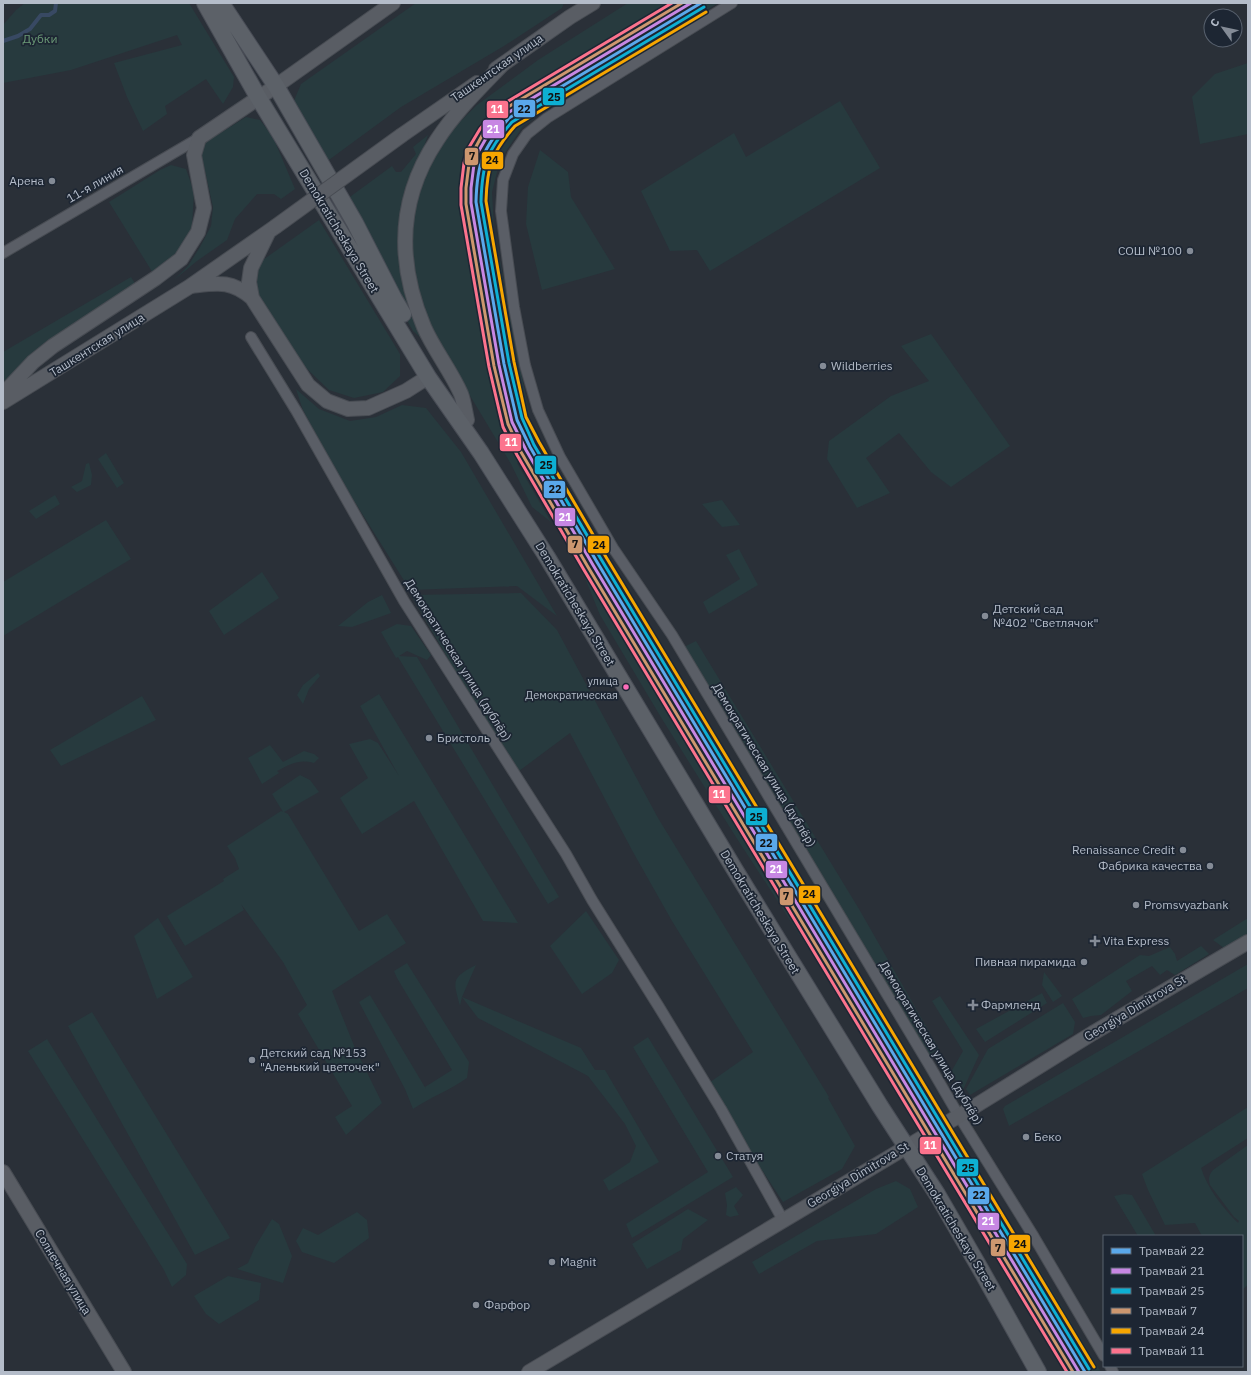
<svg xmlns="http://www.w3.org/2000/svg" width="1251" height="1375" font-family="'IBM Plex Sans',sans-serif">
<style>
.green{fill:#273a3e}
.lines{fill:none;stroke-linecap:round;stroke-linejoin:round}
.stream{stroke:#384963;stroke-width:4}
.minor-casing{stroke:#484c53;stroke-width:12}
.secondary-casing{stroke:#484c53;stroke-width:16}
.primary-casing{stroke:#484c55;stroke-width:18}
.minor{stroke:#5a5e66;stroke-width:10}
.secondary{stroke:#595d64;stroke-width:14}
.primary{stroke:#5c6168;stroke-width:16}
.secondary-bridge-casing{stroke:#484c53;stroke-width:16;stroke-linecap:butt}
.secondary-bridge{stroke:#595d64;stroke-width:14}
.tram-1-casing{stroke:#1d2633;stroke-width:6}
.tram-2-casing{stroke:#1d2633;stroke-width:6}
.tram-3-casing{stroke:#1d2633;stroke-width:6}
.tram-4-casing{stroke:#1d2633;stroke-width:6}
.tram-5-casing{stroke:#1d2633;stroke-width:6}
.tram-6-casing{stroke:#1d2633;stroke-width:6}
.tram-1{stroke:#5aa8eb;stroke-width:3}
.tram-2{stroke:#c787e3;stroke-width:3}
.tram-3{stroke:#0dafd3;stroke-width:3}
.tram-4{stroke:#cd976f;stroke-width:3}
.tram-5{stroke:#f7a600;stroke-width:3}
.tram-6{stroke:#fc738d;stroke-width:3}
.poi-dot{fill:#848b96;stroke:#1d2633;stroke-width:1.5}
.bus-dot{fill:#fb6dba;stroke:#1d2633;stroke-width:1.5}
.labels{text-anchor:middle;stroke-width:3.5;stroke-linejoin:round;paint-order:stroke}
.bus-label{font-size:11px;fill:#b4bcc9;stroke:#1d2633;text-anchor:end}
.park-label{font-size:12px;fill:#6b9a76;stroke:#1d2633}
.street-label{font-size:12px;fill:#b4bcc9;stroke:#1d2633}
.poi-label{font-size:12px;fill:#b4bcc9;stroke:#1d2633;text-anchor:start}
.line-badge{stroke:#1d2633;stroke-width:1.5}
.badge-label{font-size:11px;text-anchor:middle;font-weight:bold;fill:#fff}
.pale-badge-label{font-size:11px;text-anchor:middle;font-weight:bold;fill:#111}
</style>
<rect width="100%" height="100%" fill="#2a3038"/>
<path class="green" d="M25,3H189L234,77L233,87L223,104L206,79L165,106L167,114L143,131L127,97L114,63L182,45L177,35L71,70L3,83V25L16,10Z
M416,3H564L562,8L504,46L401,107L322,165L293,103L301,84Z
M628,3H684L595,54L504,110L482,132L467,160L462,187L487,354L498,411L519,461L517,463L551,522L532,507L511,464L451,364L427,317L412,293L410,201L446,136L477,105L538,60Z
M703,3H718L650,46L569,94L523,126L500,160L492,192L494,229L532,429L602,544L591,551L516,416L478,202L484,163L515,118Z
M1248,63V134L1200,144L1192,97L1215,74Z
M840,101L880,168L710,271L697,250L670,251L641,191L734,133L746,157Z
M246,117L260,120L273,137L295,189L281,199L274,194H257L235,219L227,240L197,261L174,280L188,266L200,247L211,226L213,207L201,153L206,142Z
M428,135L405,201L421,338L413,331L382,276L343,202L392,166L396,172H401L416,154L413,147Z
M540,150L568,172L571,197L615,269L542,290L526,224L528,187Z
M171,165L186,169L194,192L192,226L179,254L156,278L109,202L160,170Z
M319,220L400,354V376L383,392L354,398L329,390L303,365L269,314L254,289V276L260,262Z
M131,277L136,285L43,347L3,382V352Z
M931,334L1010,446L951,487L931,472L899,433L866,458L890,493L857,508L827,459L829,441L891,396L929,381L901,346Z
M296,389L319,409L350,421L376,417L402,405L426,408L461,452L557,616L517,586L410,590L336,472L303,410Z
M106,453L124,483L117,488L98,459Z
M89,463L92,475L91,485L77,492L71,487L82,481L86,464Z
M55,495L60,504L36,519L29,511Z
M722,500L740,525L722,527L702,504Z
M106,520L131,559L3,636V582Z
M739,549L758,585L709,614L703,602L740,579L726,555Z
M597,562L659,668L672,661L859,972L919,1076L903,1082L810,951L734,834L662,719L600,615L583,573Z
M262,572L279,598L224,635L209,611Z
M521,593L557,630L658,818L829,1097L828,1098L855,1146L842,1169L783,1202L706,1085L753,1052L672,921L633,852L570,733L515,774L411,595Z
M382,595L391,613L352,627L338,626L368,602Z
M397,624L411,626L431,655L427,660L407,651L399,656L417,657L559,897L548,904L398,657L396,658L381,632Z
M696,641L859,909L939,1049L925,1057L680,649Z
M318,673L320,676L309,689L303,704L297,695L303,685Z
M379,694L385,704L518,923L483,921L414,801L362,834L340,798L368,778L349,744L370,739L378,743L399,776L360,706Z
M142,696L156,720L61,766L50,750Z
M270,745L283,762L304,751L314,754L319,758L314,763C298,759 291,764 277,771L279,773L262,784L248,758Z
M300,775L310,780L319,792L284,812L288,814L359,931L387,914L406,943L332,991L355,1048L382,1103L346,1135L335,1117L352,1106L298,1014L307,1005L283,962L241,904L244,910L185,946L167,916L224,881L223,879L239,869L235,858L227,846L281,811L283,812L272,794Z
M586,911L619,960L612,973L582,994L550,946Z
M158,918L193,977L157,999L134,936Z
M1248,918V933L1224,948L1213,940Z
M1201,946L1209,954L1175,975L1167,970L1160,975L1152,966L1126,981L1132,991L1101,1015L1091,1016L1083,1018L1072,999L1140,955L1149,956L1170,947L1175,954L1177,961Z
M407,963L469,1062L467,1078C450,1090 431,1097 413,1109L405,1089L359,1002L370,995L426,1089L425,1087L452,1070L397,978L394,971Z
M1248,964V988L1009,1126L1003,1109L1005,1106Z
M476,965L462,997L581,1048L595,1070H605L659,1162L609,1191L603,1180L630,1162L636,1146L625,1124L588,1076L478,1018L462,997L460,1006C453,980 451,978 476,965Z
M1044,972L1062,996L1053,1002L1042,985Z
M1042,993L1047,1003L985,1042L976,1029Z
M940,996L979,1055L962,1092L951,1072L963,1051L932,1001Z
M1063,1003L1075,1022L1073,1034L970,1095L966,1089L988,1049Z
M92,1012L226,1231L230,1238L195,1255L68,1026Z
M648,1037L733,1177L632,1238L626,1224L708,1172L633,1047Z
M47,1039L187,1264L186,1275L172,1287L164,1270L28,1051Z
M926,1086L937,1108L932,1114L920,1120L906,1100Z
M1248,1107V1138L1201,1168C1208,1189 1222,1207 1238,1223L1239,1221L1234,1217L1210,1185C1208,1178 1209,1175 1213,1170L1248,1145V1285L1242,1290V1236H1202L1195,1223L1165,1225L1148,1190L1142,1174Z
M955,1151L968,1177L959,1183L964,1192L974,1187L1016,1257L1028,1250L1101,1372H1064L1002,1265L959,1183L944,1159Z
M896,1181L910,1189L918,1207L876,1234L817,1241L759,1274L752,1262L876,1189Z
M736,1187L743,1195L734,1206L739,1215L730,1217L726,1215L727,1205L725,1193Z
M1124,1194L1132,1195L1156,1236H1138L1114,1196Z
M688,1209L708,1220L683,1239L681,1250L647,1269L632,1244Z
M357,1212L367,1220L369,1238L334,1263L302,1252L296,1241L303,1228L318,1235Z
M272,1219L279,1224L292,1256L283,1283L237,1269L248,1263L255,1247Z
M228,1276L261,1283L259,1300L219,1324L206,1314L194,1296Z"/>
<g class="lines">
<path class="stream" d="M3,41L18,36L30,29L41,15H49L55,11L56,3"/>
<defs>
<path id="minor" d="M732,3L547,118L527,134L513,154L503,180L501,211L514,307L525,365L538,410L560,457L613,548L672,635L931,1068L959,1116L1034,1237L1104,1356
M3,253L199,138
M251,337L297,412L404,601L566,854L592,900L659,1007L721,1109L783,1220
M1110,1366L1113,1372"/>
<path id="secondary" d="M496,69L570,17L593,3
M402,135L477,83
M192,286C218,283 231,280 252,298L308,385L327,401L348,409L368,408L406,391L428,377
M252,298L249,282L251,268L268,233
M3,394L33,362L53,346L156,278L181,259L198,232L204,208L194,155L199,138L276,86L393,3
M3,402L189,287L275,227
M467,420C465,411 464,402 461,394C451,371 434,350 424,327C397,263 397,200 437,140C455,112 479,89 502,65
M3,1172L124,1372
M529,1372L972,1108L1093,1033L1248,942"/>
<path id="primary" d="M205,3L258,97L428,377L481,453L547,557L735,870L880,1106L937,1194L981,1270L1038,1372
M221,3L276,86L355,223L394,299L403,314"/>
</defs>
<use href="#minor" class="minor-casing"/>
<use href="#secondary" class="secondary-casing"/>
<use href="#primary" class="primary-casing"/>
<use href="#minor" class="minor"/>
<use href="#secondary" class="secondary"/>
<use href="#primary" class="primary"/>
<defs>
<path id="secondary-bridge" d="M275,227L402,135"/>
</defs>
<use href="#secondary-bridge" class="secondary-bridge-casing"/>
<use href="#secondary-bridge" class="secondary-bridge"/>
<defs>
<path id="tram-1" d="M701,3L509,118C483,148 477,162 476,202L504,364L517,420L530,447L597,562L1085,1372"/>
<path id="tram-2" d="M691,3L506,114L488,135L477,154L474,164L471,188V203L499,365L512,422L526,450L593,565L1079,1372"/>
<path id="tram-3" d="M704,7L512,122C487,150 482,164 481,202L509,363L522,418L534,445L601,559L1089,1369"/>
<path id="tram-4" d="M682,3L503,110L484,132L473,152L469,164L466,188V204L494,366L508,424L521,452L588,567L1073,1372"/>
<path id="tram-5" d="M706,12L515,126C492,152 487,166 486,201L514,362L526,417L539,442L606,557L1094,1367"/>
<path id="tram-6" d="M672,3L500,106L480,129L468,149L464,163L461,188V205L489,367L503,427L517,455L584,570L1067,1372"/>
</defs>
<use href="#tram-1" class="tram-1-casing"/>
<use href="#tram-2" class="tram-2-casing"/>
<use href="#tram-3" class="tram-3-casing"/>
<use href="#tram-4" class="tram-4-casing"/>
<use href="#tram-5" class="tram-5-casing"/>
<use href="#tram-6" class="tram-6-casing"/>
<use href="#tram-1" class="tram-1"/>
<use href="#tram-2" class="tram-2"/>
<use href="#tram-3" class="tram-3"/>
<use href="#tram-4" class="tram-4"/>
<use href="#tram-5" class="tram-5"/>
<use href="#tram-6" class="tram-6"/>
</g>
<g class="poi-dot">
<circle cx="52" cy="181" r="4"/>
<circle cx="1190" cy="251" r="4"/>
<circle cx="823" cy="366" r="4"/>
<circle cx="985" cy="616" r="4"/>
<circle cx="429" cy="738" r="4"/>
<circle cx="1183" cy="850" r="4"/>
<circle cx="1210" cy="866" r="4"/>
<circle cx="1136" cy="905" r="4"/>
<path d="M1093 935h4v4h4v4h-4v4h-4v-4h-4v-4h4z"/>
<circle cx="1084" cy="962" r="4"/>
<path d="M971 999h4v4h4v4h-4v4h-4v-4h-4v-4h4z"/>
<circle cx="252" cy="1060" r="4"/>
<circle cx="1026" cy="1137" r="4"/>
<circle cx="718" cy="1156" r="4"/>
<circle cx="552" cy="1262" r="4"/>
<circle cx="476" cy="1305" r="4"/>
</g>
<circle class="bus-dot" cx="626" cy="687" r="3.5"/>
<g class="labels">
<g class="bus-label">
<text x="618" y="685">улица<tspan x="618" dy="14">Демократическая</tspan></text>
</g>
<g class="park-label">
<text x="40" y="43">Дубки</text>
</g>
<g class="street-label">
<text transform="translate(497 68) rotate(-35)" y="4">Ташкентская улица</text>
<text transform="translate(95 184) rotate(-30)" y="4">11-я линия</text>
<text transform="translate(339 231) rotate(59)" y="4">Demokraticheskaya Street</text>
<text transform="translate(97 345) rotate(-32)" y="4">Ташкентская улица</text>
<text transform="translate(575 604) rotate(59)" y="4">Demokraticheskaya Street</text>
<text transform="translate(458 660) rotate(58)" y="4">Демократическая улица (дублёр)</text>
<text transform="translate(764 765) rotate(59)" y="4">Демократическая улица (дублёр)</text>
<text transform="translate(760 912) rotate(59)" y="4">Demokraticheskaya Street</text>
<text transform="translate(1135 1008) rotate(-31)" y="4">Georgiya Dimitrova St</text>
<text transform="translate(931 1043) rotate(59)" y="4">Демократическая улица (дублёр)</text>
<text transform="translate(858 1175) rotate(-31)" y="4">Georgiya Dimitrova St</text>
<text transform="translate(956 1229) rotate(59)" y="4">Demokraticheskaya Street</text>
<text transform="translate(63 1272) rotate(59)" y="4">Солнечная улица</text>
</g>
<g class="poi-label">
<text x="44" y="185" text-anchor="end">Арена</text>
<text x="1182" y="255" text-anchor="end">СОШ №100</text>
<text x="831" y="370">Wildberries</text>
<text x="993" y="613">Детский сад<tspan x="993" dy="14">№402 "Светлячок"</tspan></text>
<text x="437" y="742">Бристоль</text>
<text x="1175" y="854" text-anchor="end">Renaissance Credit</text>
<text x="1202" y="870" text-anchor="end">Фабрика качества</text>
<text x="1144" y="909">Promsvyazbank</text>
<text x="1103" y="945">Vita Express</text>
<text x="1076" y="966" text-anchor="end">Пивная пирамида</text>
<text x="981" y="1009">Фармленд</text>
<text x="260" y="1057">Детский сад №153<tspan x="260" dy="14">"Аленький цветочек"</tspan></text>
<text x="1034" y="1141">Беко</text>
<text x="726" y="1160">Статуя</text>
<text x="560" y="1266">Magnit</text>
<text x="484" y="1309">Фарфор</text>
</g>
</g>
<g class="line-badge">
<rect x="542" y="87" width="23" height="19" rx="4" fill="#0dafd3"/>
<rect x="513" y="99" width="23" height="19" rx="4" fill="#5aa8eb"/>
<rect x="486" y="100" width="23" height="19" rx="4" fill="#fc738d"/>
<rect x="482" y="119" width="23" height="20" rx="4" fill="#c787e3"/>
<rect x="464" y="147" width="15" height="19" rx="4" fill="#cd976f"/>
<rect x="481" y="151" width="23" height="19" rx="4" fill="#f7a600"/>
<rect x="499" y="433" width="23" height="19" rx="4" fill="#fc738d"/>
<rect x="534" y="455" width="23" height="20" rx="4" fill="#0dafd3"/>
<rect x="543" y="480" width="23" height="19" rx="4" fill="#5aa8eb"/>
<rect x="554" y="507" width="22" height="20" rx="4" fill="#c787e3"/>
<rect x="567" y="535" width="16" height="19" rx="4" fill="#cd976f"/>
<rect x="587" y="535" width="23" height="19" rx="4" fill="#f7a600"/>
<rect x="708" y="785" width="23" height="19" rx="4" fill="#fc738d"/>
<rect x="745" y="807" width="23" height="19" rx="4" fill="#0dafd3"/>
<rect x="755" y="833" width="23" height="19" rx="4" fill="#5aa8eb"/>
<rect x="765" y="860" width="23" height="19" rx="4" fill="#c787e3"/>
<rect x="798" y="885" width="23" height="19" rx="4" fill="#f7a600"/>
<rect x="779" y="887" width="15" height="19" rx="4" fill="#cd976f"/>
<rect x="919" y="1136" width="23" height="19" rx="4" fill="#fc738d"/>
<rect x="956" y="1158" width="23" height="19" rx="4" fill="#0dafd3"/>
<rect x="967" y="1186" width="23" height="19" rx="4" fill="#5aa8eb"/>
<rect x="977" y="1212" width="23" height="19" rx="4" fill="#c787e3"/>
<rect x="1008" y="1234" width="23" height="19" rx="4" fill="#f7a600"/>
<rect x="990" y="1238" width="16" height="19" rx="4" fill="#cd976f"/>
</g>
<g class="badge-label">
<text x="497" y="113">11</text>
<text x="493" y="133">21</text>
<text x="511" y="446">11</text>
<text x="565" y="521">21</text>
<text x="719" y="798">11</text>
<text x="776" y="873">21</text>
<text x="930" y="1149">11</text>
<text x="988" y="1225">21</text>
</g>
<g class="pale-badge-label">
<text x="554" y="101">25</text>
<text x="524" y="113">22</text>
<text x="472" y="160">7</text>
<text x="492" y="164">24</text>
<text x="546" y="469">25</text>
<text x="555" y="493">22</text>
<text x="575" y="548">7</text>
<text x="599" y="549">24</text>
<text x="756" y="821">25</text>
<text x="766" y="847">22</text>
<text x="809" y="898">24</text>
<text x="786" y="900">7</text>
<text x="968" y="1172">25</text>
<text x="979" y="1199">22</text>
<text x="1020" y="1248">24</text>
<text x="998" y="1252">7</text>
</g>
<rect width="1251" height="1375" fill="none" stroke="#b4bcc9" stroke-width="8"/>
<rect x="1103" y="1235" width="140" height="132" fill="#1d2633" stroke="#59626f"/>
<rect x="1111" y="1248" width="20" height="6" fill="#5aa8eb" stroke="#59626f"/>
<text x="1139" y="1255" font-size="12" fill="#b4bcc9">Трамвай 22</text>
<rect x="1111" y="1268" width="20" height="6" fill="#c787e3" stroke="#59626f"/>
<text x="1139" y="1275" font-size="12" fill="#b4bcc9">Трамвай 21</text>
<rect x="1111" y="1288" width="20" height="6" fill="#0dafd3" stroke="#59626f"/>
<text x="1139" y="1295" font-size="12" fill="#b4bcc9">Трамвай 25</text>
<rect x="1111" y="1308" width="20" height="6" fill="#cd976f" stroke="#59626f"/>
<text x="1139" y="1315" font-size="12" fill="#b4bcc9">Трамвай 7</text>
<rect x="1111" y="1328" width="20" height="6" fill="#f7a600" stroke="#59626f"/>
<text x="1139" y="1335" font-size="12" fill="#b4bcc9">Трамвай 24</text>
<rect x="1111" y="1348" width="20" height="6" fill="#fc738d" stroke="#59626f"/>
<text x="1139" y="1355" font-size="12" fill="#b4bcc9">Трамвай 11</text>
<g transform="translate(1223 28) rotate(303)"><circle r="19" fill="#1d2633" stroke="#59626f"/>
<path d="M0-3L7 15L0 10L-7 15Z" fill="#848b96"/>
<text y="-6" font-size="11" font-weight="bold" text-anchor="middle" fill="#b4bcc9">С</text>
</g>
</svg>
